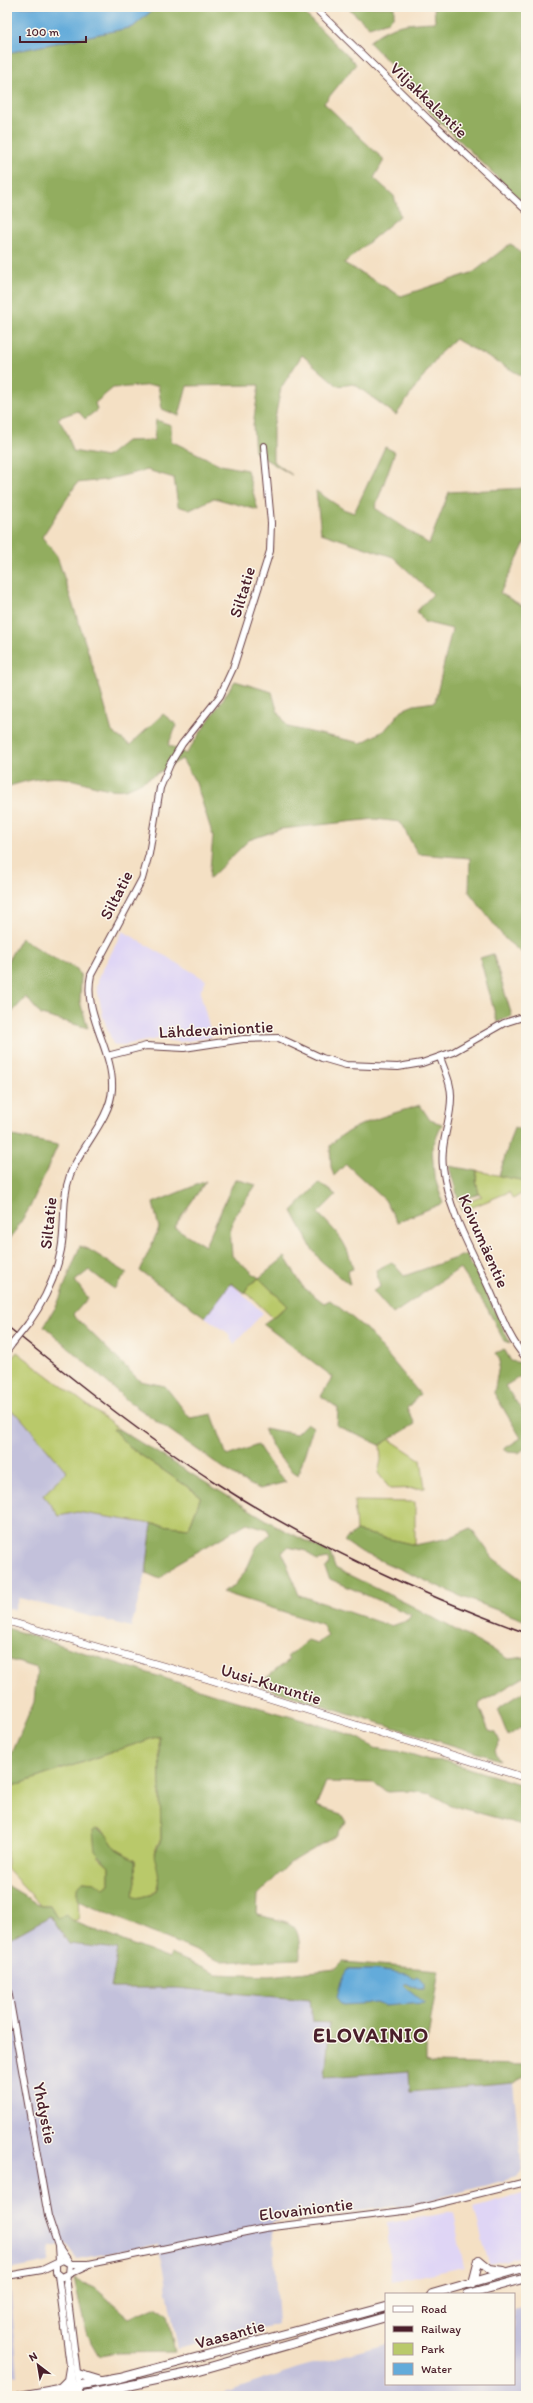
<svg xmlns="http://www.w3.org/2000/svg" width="533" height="2403" font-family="Itim,sans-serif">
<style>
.built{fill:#dfd5f5}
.industrial{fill:#c3c1db}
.green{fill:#b9c96b;stroke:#82744b}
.forest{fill:#92ad5f;stroke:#6e6645;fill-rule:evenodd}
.water{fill:#63abda;stroke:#566582}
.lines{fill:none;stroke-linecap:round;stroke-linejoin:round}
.secondary-casing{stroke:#643c42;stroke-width:8}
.primary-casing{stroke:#643c42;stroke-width:8}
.highway-casing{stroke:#643c42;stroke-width:10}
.secondary{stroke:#fff;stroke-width:6}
.primary{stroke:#fff;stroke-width:7}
.highway{stroke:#fff;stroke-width:8}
.rail{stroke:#4a1f2b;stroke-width:1.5}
.secondary-bridge-casing{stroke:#643c42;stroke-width:8;stroke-linecap:butt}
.secondary-bridge{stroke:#fff;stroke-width:6}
.labels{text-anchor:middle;stroke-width:3;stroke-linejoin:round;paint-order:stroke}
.street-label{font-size:17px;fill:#4a1f2b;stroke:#fbf7ec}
.district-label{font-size:21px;font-weight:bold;letter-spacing:1px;fill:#4a1f2b;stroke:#fbf7ec}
</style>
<rect width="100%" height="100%" fill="#fbf7ec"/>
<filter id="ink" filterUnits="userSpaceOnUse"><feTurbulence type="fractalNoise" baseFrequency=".025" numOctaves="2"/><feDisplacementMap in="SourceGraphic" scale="8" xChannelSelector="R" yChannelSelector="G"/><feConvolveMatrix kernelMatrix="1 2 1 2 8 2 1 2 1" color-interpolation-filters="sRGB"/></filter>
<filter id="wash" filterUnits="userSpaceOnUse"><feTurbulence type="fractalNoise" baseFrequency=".012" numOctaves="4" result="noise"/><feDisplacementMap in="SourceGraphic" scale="16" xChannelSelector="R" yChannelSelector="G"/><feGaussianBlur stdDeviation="0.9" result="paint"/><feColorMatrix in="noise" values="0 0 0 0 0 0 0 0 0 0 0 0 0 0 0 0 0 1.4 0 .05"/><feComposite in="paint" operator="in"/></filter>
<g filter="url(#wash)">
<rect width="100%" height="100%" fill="#f4e0c4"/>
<path class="built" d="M123,931L206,980L200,992L212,1037L180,1042L157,1039L118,1046L113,1044L103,1017L97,987L99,976Z
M231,1283L263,1313L234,1344L228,1333L205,1317Z
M526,2193V2255L489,2264L474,2208Z
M453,2212L464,2267L391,2282L387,2223Z"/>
<path class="industrial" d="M7,1408L20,1417L67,1472L77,1512L152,1524L146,1573L131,1627L19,1598L14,1610L7,1608Z
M50,1916L69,1944L118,1949L112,1988H177L310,2000L330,2023L325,2077L410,2071V2092L513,2083L522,2170L517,2177L419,2203L272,2222L278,2324L178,2349L158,2244L77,2259L65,2243L51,2246L49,2262L9,2270L18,2376L7,2374V1940Z
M526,2307V2396H216L298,2368L386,2344V2384H514V2310Z"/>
<path class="green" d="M477,1171L526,1181V1191L513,1199L509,1192L463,1211L460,1206L482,1196L479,1194L476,1181Z
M259,1278L288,1306L272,1317L245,1291L249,1285Z
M17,1352L120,1430L113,1429L129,1447L201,1496L189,1528L152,1524L77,1512L59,1516L43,1495L67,1472L20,1417L7,1408V1364Z
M389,1439L421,1460L425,1488L390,1489L378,1473L381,1460L380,1445Z
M354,1501L415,1502V1545L356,1531Z
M159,1736L161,1839C157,1845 155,1850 155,1857C156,1860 158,1863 159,1866C160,1878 159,1895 145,1896C140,1897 137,1899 133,1896L136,1882L135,1860L116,1849L104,1832L98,1829L99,1857L109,1866V1885L104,1889L93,1882L83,1881L78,1893L79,1918L75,1921L64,1916L57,1918L50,1906H42L7,1869V1788Z"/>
<path class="forest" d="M156,7H298L356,64L324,103L384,160L374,178L394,196L400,216L344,263L401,296L474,272L510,244L514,246L526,259V378L455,339L440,353L396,415L354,384L338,386L302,355L281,388L273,428V461L292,475L255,453L253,425L259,385L187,386L179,416L162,409L158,385L113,388L95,403L97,410L85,419L78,411L58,418L68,435L73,451L106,457L126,441L154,440L156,420L171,425V441L221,465L247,470L258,510L214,498L190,510L178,506L174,478L147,470L105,480L77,483L42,537L57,556L98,682L112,732L130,745L163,714L177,725L168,745L186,754L235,681L272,692L277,710L288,727L361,743L385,730L402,710L414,705L435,702L452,629L424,622L417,611L433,594L393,557L321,533L316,491L343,509L354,513L385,447L395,452L375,508L429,544L449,492L526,488V541L500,593L526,608V956L506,940L469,892L470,858L418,854L400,822L375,819L281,829L249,840L209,879L213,836L196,783L182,759C169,766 138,786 125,789C111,792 87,783 74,780C53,774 27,780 7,787V53L133,27Z
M347,7H394V16L389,21L369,27Z
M434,7H526V205L430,112L415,89L369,42C388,24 409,23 435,22Z
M21,938L55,959L77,969L81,977L80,1002L88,1028L41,1015L26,997L7,1018V962Z
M493,954L512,1016L497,1022L480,958Z
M420,1105L430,1120L442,1124L432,1148L434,1175L443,1203L397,1222L385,1200L346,1164L334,1176L331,1167L330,1146C348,1124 393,1114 420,1105Z
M514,1127L526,1132V1181L499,1176Z
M7,1135L58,1145L30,1207L7,1244Z
M449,1166L477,1171L476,1181L479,1194L459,1201Z
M235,1179L256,1185L236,1214L230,1228L232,1256L259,1278L285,1257L303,1287L324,1303L330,1300L366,1329L420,1394L407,1408L415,1424L380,1445L337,1426L338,1408L321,1396L333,1377L263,1324L288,1306L259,1278L249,1285L244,1293L231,1283L205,1317L140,1271L159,1228L153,1203L206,1181L174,1227L205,1246Z
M319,1183L336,1195L318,1213C337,1233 347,1241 353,1269L347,1271L350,1285L321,1261L312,1249L292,1211Z
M80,1246L88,1249L127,1273L114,1289L89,1270L75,1281L88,1298L73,1315L140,1381L165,1386L190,1418L212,1414L227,1456L258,1445L272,1467L286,1482L260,1489L242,1481L128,1401L44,1326L57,1305Z
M467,1254L470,1265L474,1268L510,1343L504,1341L487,1308L460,1268L393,1314L373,1291L380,1287L376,1270L392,1262L404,1276Z
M504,1349L511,1361L526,1364V1373L505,1386L526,1416V1447L519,1453L508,1452L504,1449L521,1438L494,1393L500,1360L495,1353Z
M307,1423L313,1427L298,1475C282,1464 270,1446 264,1428L296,1434Z
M113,1429L120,1430L278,1527L330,1553L335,1568L410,1605L509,1659L526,1657V1676L480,1703L479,1707L489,1731L496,1733L500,1742L495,1750L500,1760L257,1685L289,1660L287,1657L308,1640L317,1643L328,1636L322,1624L222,1592L235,1585L246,1570L257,1546L270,1534L267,1529L247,1523L176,1564L160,1579L146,1573L152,1524L189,1528L201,1496L129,1447ZM288,1547L306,1551L317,1561L328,1559L329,1564L325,1569L330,1579L411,1615L407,1621L390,1626L299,1595L282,1552Z
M471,1528L493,1558L526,1583V1621L460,1596L359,1551L344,1541L356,1531L415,1545L449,1538Z
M7,1628L233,1700L330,1728L359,1738L374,1748L404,1752L429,1760L445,1761L526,1786V1826L450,1805L431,1794L410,1791L387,1792L374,1783L326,1782L316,1806L341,1814L346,1822L336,1836L290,1863L258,1895L257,1915C292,1924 300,1918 300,1959L222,1962L78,1901V1888L83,1881L95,1882L104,1889L109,1885V1866L95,1851L93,1831L96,1829L106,1834L116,1849L135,1860L136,1882L133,1896C137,1899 140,1897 145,1896C165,1895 158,1868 154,1856L161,1839L159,1736L7,1788V1765L34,1702L37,1668L7,1659Z
M526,1690V1724L508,1736L498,1711L501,1706Z
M7,1885L42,1906H50L57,1918L67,1915L72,1921L169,1959L171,1954L216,1974L269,1976L336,1969L343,1962L439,1970L426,2050V2060L433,2063L526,2065V2076L513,2083L410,2092L409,2071L325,2077L330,2023L313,2022L310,2000L177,1988H111L118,1949L69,1944L50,1916L7,1940ZM347,1970C375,1970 405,1968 424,1989H419L405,1983L403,1985L418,1999L384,2006L377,2003Z
M74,2279L95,2288L130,2318L157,2307L167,2315L175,2352L118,2353L100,2356L86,2332Z"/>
<path class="water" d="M7,7H156L133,27L7,53Z
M347,1970H375L407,1974L414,1978L417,1976L424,1984V1989H418L405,1983L403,1985L425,2003L384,2006L377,2003L343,2005L337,1997L341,1980Z"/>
</g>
<g filter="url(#ink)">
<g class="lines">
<defs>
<path id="secondary" d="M314,7L428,119L526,210
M107,1056L146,1046L184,1048L243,1039L279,1038L322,1058L346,1065L398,1067L422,1063L453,1052L504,1023L526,1016
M440,1057C444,1070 452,1084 451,1098C451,1121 440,1143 443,1167C448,1211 471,1249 489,1288C500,1312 508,1338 526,1358
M28,1324C43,1303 56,1276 61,1250C66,1225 61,1200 70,1175C80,1148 111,1118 112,1089C114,1050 82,1014 91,975L142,879L149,854L160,788L170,764L182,744L220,696L233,668L270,551L271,523L264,446
M7,1351L12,1344
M7,1985L48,2216L58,2246L59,2261
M58,2246L69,2262
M56,2264V2272L62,2277L86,2266
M70,2264H89L265,2228L412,2210L526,2182
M58,2275L74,2396
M7,2276L42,2270L63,2260L70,2264L69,2274
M67,2276L66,2284L80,2396"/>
<path id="primary" d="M7,1621L208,1679L526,1778"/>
<path id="highway" d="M479,2260L490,2269L504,2271
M473,2283L479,2260
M432,2294L526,2267
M468,2294L526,2278
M78,2374L101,2381
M58,2390L68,2380L70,2368
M20,2396L120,2378L386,2307
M79,2396L189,2373L386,2317"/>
</defs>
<use href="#secondary" class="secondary-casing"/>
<use href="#primary" class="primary-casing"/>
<use href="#highway" class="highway-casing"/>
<use href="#secondary" class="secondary"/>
<use href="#primary" class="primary"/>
<use href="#highway" class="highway"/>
<path class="rail" d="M7,1326C75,1381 143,1436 216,1483C309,1543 422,1595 526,1633"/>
<defs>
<path id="secondary-bridge" d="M12,1344L28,1324"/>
</defs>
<use href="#secondary-bridge" class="secondary-bridge-casing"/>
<use href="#secondary-bridge" class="secondary-bridge"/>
</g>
</g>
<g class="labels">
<g class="street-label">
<text transform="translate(429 100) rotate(44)" y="6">Viljakkalantie</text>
<text transform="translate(242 592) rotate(-73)" y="6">Siltatie</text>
<text transform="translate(116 895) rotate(-63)" y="6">Siltatie</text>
<text transform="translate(216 1029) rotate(-3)" y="6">Lähdevainiontie</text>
<text transform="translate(48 1223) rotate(-84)" y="6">Siltatie</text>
<text transform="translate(484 1241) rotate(66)" y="6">Koivumäentie</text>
<text transform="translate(271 1684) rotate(17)" y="6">Uusi-Kuruntie</text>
<text transform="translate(45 2113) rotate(79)" y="6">Yhdystie</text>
<text transform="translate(306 2209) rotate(-7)" y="6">Elovainiontie</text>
<text transform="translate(230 2334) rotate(-15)" y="6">Vaasantie</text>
</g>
<g class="district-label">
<text x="371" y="2042">ELOVAINIO</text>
</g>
</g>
<rect width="533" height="2403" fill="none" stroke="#fbf7ec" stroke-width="24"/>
<rect x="385" y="2293" width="130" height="92" fill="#fbf7ec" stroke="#b4a19f"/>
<rect x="393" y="2306" width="20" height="6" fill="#ffffff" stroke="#b4a19f"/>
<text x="421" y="2313" font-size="12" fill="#4a1f2b">Road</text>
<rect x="393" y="2326" width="20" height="6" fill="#4a1f2b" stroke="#b4a19f"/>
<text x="421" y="2333" font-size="12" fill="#4a1f2b">Railway</text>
<rect x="393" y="2343" width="20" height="12" fill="#b9c96b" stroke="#b4a19f"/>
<text x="421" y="2353" font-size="12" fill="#4a1f2b">Park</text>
<rect x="393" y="2363" width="20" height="12" fill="#63abda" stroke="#b4a19f"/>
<text x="421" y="2373" font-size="12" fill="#4a1f2b">Water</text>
<g transform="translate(38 2365) rotate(329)" stroke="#fbf7ec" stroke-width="3" paint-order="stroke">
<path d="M0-3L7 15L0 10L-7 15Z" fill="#4a1f2b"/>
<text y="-6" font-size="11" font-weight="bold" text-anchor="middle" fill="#4a1f2b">N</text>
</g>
<path d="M20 36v6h66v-6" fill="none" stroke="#4a1f2b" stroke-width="2"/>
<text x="26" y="36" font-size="12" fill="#4a1f2b" stroke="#fbf7ec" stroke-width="3" paint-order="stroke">100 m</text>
</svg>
